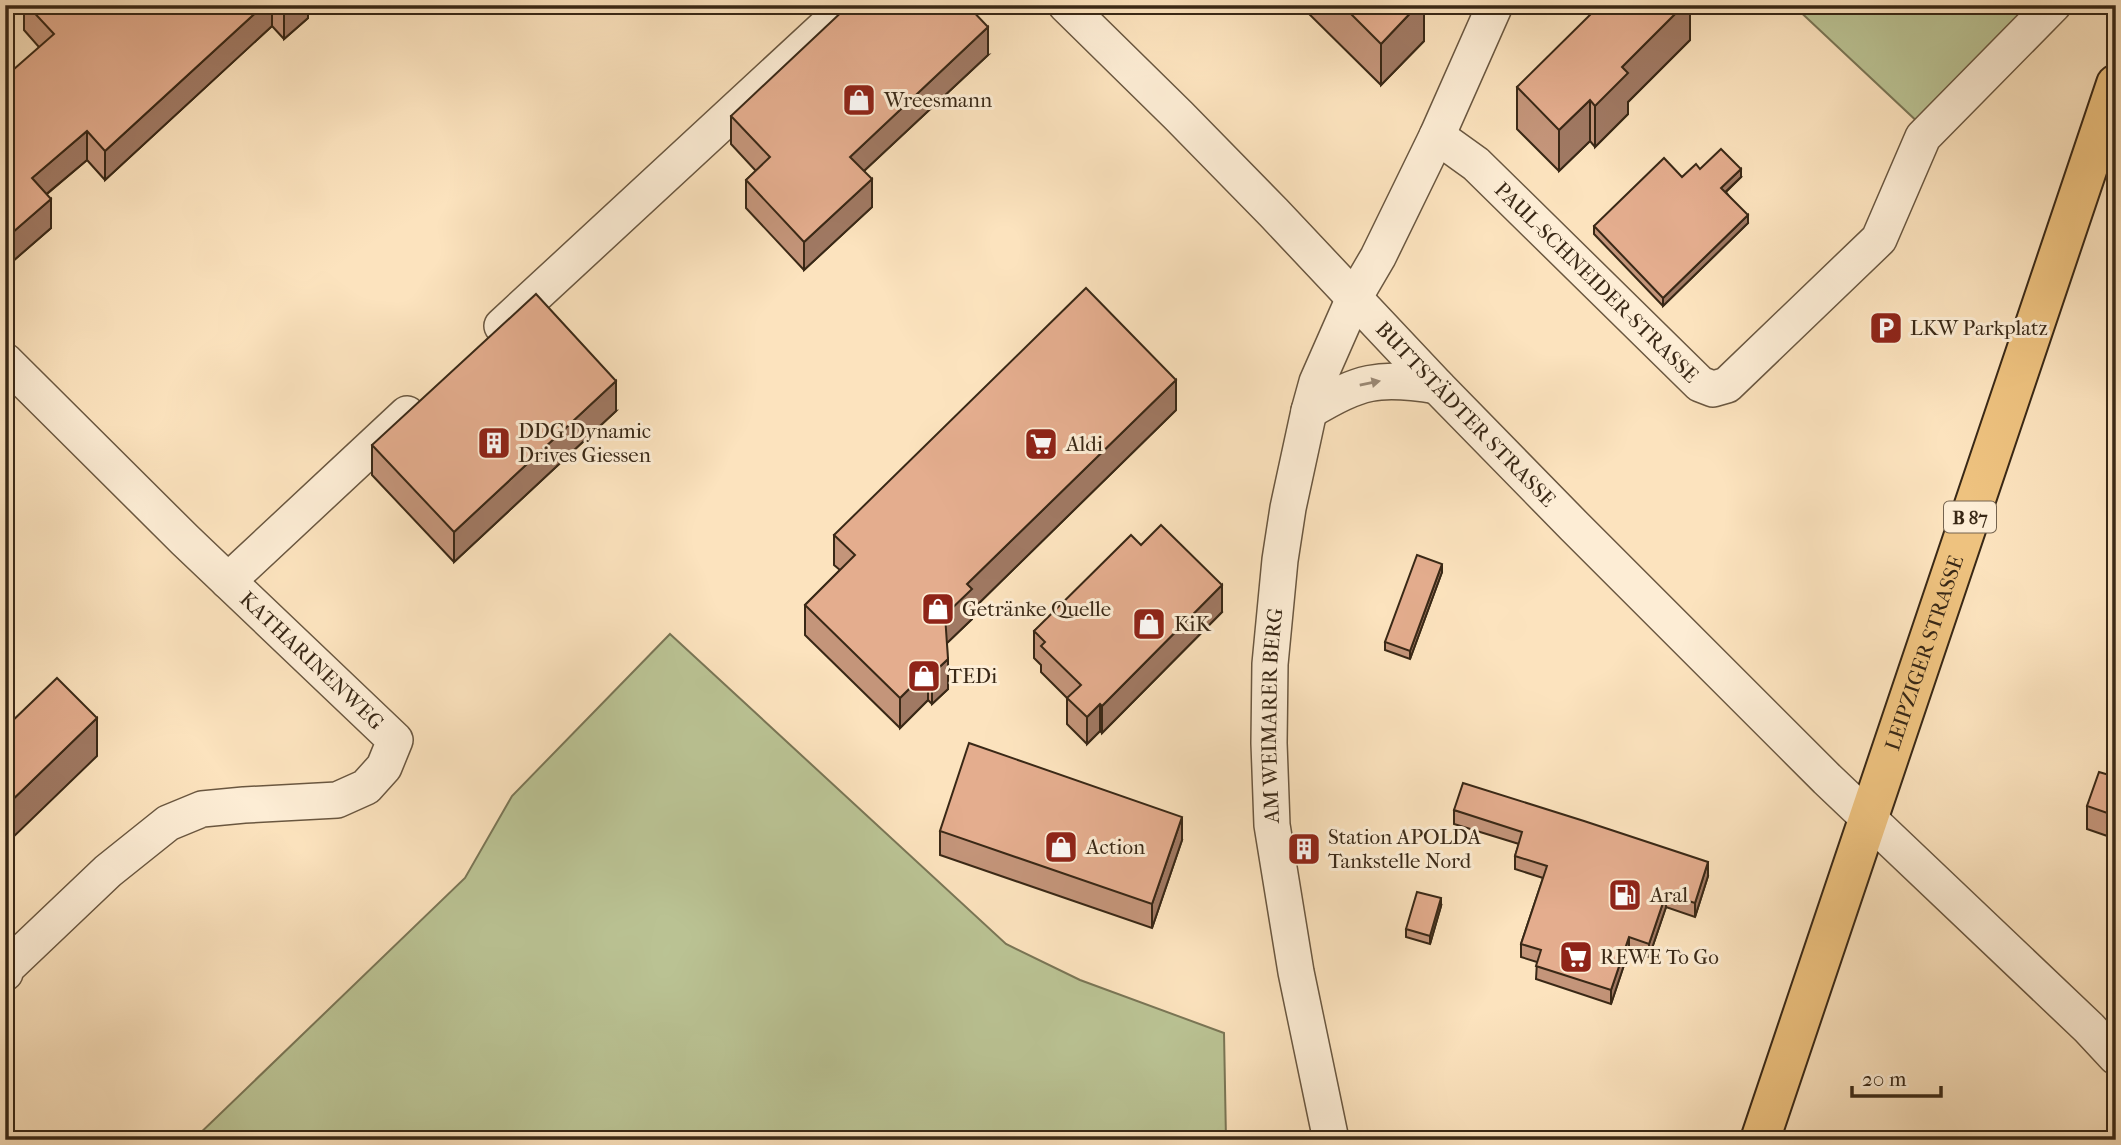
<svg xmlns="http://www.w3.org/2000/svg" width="2121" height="1145" font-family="'IM FELL French Canon',serif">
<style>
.green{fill:#bbc495;stroke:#7a7656;stroke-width:2}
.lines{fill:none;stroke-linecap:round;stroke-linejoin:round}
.minor-casing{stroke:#6a5740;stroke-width:38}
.major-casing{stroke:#392816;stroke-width:42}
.minor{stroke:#fdedd5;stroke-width:35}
.major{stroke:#eec27f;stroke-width:38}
.wall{fill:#c4957a;stroke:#392816;stroke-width:2}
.shaded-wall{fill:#a07963;stroke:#392816;stroke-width:2}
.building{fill:#e4ad8e;stroke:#392816;stroke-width:2}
.oneway{fill:#9b8a76}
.labels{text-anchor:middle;stroke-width:6;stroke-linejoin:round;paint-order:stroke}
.shield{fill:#fdedd5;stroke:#74634f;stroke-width:2}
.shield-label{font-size:19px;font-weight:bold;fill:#392816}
.poi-label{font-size:21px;fill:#392816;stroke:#fdedd5;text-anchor:start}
.street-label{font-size:21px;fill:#392816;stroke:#fdedd5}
</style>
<rect width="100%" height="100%" fill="#fce3be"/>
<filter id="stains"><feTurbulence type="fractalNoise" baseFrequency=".00286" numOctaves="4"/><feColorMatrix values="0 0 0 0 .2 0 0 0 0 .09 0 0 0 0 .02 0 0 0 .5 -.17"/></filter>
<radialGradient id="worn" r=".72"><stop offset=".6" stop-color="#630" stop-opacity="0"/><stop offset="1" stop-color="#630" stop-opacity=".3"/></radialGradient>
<path class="green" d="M1793,5H2038L1922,126Z
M670,634L1006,944L1080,980L1224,1033L1226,1140H193L465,878L512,796Z"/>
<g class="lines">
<defs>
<g id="minor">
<path id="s1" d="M1066,5L1179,116L1274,213L1437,386L1574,526L1827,779L2089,1028L2116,1057"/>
<path id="s2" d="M1437,136L1476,164L1700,384L1713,389L1727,385L1879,239L1923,137L2053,5"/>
<path d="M502,326L849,5"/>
<path id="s3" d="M5,361L185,540L395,740L384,767L366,787L337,800L244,805L202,809L168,823L108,871L6,968L5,973"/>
<path d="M1309,411C1360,381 1377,376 1437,386"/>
<path d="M228,581L407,414"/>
<path id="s4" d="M1331,1140L1296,972L1272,825L1269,743L1270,664L1280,560L1288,508L1309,411L1317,382L1354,298L1378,257L1437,136L1495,5"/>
</g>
<g id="major">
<path id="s5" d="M1760,1140L2116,84"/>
</g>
</defs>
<use href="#minor" class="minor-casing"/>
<use href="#major" class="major-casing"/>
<use href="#minor" class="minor"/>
<use href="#major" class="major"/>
</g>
<path class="wall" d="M23,5H308V18L284,39L272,26L105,180L87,160L47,194L51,228L5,268L39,47L24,30V6Z
M1300,5H1424V41L1381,85Z
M1690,5V40L1628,102V114L1595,147L1590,141L1559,171L1517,129V87Z
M988,55L864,171L872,207L804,270L746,208V180L756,171L731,144V116Z
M1700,169L1741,177L1726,192L1748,223L1663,306L1594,234V226L1682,177Z
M1176,410L972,610V619L947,643L948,689L932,704L928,700L900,728L805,635V605L840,570L834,565V535Z
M616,411L454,562L372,475V445Z
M1141,545L1222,612L1102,733L1100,731L1087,744L1067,724V698L1041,672V665L1034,658V631Z
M1442,572L1410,659L1385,650V642Z
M2116,777V839L2087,829V806Z
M1454,810L1708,876L1695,917L1666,907L1649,957L1629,950L1611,1004L1536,979L1537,962L1521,957V944L1543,878L1515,869V856L1519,844L1454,824Z
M940,831L1182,840L1152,928L940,855Z
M1441,906L1430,944L1406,937V929Z"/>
<path class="shaded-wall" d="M264,5H272V26L105,180V151Z
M290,5H308V18L284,39V10Z
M1418,5H1424V41L1381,85V44Z
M1684,5H1690V40L1628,102V114L1595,147V106L1622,67Z
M988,27V55L850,184V157Z
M1590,100V141L1559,171V130Z
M87,131V160L32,206V178Z
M1741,169V177L1721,196V188Z
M872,179V207L804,270V242Z
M51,199V228L5,268V239Z
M1748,215V223L1663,306V298Z
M1176,380V410L972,610V619L945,645V615L967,584Z
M616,381V411L454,562V532Z
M1442,564V572L1410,659V651Z
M1222,585V612L1102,733V706Z
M948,659V689L932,704V674Z
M928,670V700L900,728V698Z
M1100,704V731L1087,744V717Z
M97,718V756L5,845V807Z
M1182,817V840L1152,928V904Z
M1708,862V876L1695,917V903Z
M1666,894V907L1649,957V944Z
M1441,898V906L1430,944V936Z
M1629,937V950L1611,1004V990Z"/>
<path class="building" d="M27,5H264L105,151L87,131L32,178L51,199L5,239V77L54,34Z
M280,5H290L284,10Z
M849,5H967L988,27L850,157L872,179L804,242L746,180L770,157L731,116Z
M1342,5H1418L1381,44Z
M1600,5H1684L1622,67L1628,73L1595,106L1590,100L1559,130L1517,87Z
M1721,149L1741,169L1721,188L1748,215L1663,298L1594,226L1664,158L1682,177L1696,164L1700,169Z
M1086,288L1176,380L967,584L972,589L945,615L948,659L932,674L928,670L900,698L805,605L855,555L834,535Z
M536,294L616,381L454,532L372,445Z
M1161,525L1222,585L1102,706L1100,704L1087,717L1067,698L1081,685L1041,646L1045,642L1034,631L1131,535L1141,545Z
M1417,555L1442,564L1410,651L1385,642Z
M57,678L97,718L5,807V728Z
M969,743L1182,817L1152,904L940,831Z
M2099,772L2116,777V816L2087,806Z
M1463,783L1584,821L1708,862L1695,903L1666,894L1649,944L1629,937L1611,990L1536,966L1541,950L1521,944L1547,866L1515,856L1522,832L1454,810Z
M1417,892L1441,898L1430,936L1406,929Z"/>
<defs><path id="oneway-solid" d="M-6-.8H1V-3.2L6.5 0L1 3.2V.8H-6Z" transform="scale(1.75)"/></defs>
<use class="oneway" href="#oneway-solid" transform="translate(1370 383) rotate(-12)"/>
<defs>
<symbol id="shop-square" viewBox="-11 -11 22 22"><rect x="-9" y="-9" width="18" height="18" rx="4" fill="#8f2418" stroke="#fdedd5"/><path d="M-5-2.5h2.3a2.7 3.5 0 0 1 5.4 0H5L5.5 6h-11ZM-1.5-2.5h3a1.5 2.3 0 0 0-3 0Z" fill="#fff"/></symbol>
<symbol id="parking-square" viewBox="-11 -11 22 22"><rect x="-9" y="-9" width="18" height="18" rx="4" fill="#8f2418" stroke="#fdedd5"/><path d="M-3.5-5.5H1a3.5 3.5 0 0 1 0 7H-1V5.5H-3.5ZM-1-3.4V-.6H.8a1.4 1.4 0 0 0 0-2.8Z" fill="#fff"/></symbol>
<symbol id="building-square" viewBox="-11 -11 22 22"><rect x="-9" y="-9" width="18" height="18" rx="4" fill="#8f2418" stroke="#fdedd5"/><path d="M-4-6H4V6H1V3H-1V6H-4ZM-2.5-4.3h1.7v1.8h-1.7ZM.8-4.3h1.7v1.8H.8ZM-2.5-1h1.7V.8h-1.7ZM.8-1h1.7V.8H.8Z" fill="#fff"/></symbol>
<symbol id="supermarket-square" viewBox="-11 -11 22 22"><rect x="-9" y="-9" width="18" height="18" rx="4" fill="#8f2418" stroke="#fdedd5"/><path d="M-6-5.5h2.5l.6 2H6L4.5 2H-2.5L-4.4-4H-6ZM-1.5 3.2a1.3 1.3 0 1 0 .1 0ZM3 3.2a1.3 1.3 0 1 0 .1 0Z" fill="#fff"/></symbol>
<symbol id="fuel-square" viewBox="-11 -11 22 22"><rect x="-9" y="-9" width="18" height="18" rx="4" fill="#8f2418" stroke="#fdedd5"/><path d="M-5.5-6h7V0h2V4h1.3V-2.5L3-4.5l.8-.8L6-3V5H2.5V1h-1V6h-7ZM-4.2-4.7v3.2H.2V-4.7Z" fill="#fff"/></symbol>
</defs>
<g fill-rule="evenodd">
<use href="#shop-square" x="840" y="81" width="38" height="38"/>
<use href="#parking-square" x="1867" y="309" width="38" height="38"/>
<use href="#building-square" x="475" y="424" width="38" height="38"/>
<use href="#supermarket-square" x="1022" y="425" width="38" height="38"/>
<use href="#shop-square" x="919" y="590" width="38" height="38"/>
<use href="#shop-square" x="1130" y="605" width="38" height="38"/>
<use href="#shop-square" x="905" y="657" width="38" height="38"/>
<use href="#shop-square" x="1042" y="828" width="38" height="38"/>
<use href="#building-square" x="1285" y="830" width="38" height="38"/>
<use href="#fuel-square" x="1606" y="876" width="38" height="38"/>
<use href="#supermarket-square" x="1557" y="938" width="38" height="38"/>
</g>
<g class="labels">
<rect class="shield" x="1944" y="501.5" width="52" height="31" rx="5"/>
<g class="shield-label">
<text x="1970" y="524">B 87</text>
</g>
<g class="poi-label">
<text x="884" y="107">Wreesmann</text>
<text x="1910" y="335">LKW Parkplatz</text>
<text x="518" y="438">DDG Dynamic<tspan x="518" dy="24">Drives Giessen</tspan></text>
<text x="1066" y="451">Aldi</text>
<text x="962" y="616">Getränke Quelle</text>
<text x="1174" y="631">KiK</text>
<text x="948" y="683">TEDi</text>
<text x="1328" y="844">Station APOLDA<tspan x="1328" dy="24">Tankstelle Nord</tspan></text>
<text x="1086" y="854">Action</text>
<text x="1650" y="902">Aral</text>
<text x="1600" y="964">REWE To Go</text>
</g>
<g class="street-label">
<text dy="7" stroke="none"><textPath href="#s2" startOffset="217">PAUL-SCHNEIDER-STRASSE</textPath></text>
<text dy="7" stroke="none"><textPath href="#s1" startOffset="572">BUTTSTÄDTER STRASSE</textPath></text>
<text dy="7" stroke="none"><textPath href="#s5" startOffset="514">LEIPZIGER STRASSE</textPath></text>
<text dy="7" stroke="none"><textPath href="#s3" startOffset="429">KATHARINENWEG</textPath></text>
<text dy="7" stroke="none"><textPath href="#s4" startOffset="430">AM WEIMARER BERG</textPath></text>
</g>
</g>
<rect width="2121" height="1145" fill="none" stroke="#fce3be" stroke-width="28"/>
<rect x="7" y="7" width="2107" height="1131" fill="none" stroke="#392816" stroke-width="3.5"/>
<rect x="14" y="14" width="2093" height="1117" fill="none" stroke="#392816" stroke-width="2"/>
<path d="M1852 1086v10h89v-10" fill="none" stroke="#392816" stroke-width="3.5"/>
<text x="1862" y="1086" font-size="21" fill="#392816" stroke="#fdedd5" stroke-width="5" paint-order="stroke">20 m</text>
<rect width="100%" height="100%" filter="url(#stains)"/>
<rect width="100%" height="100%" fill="url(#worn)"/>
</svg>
